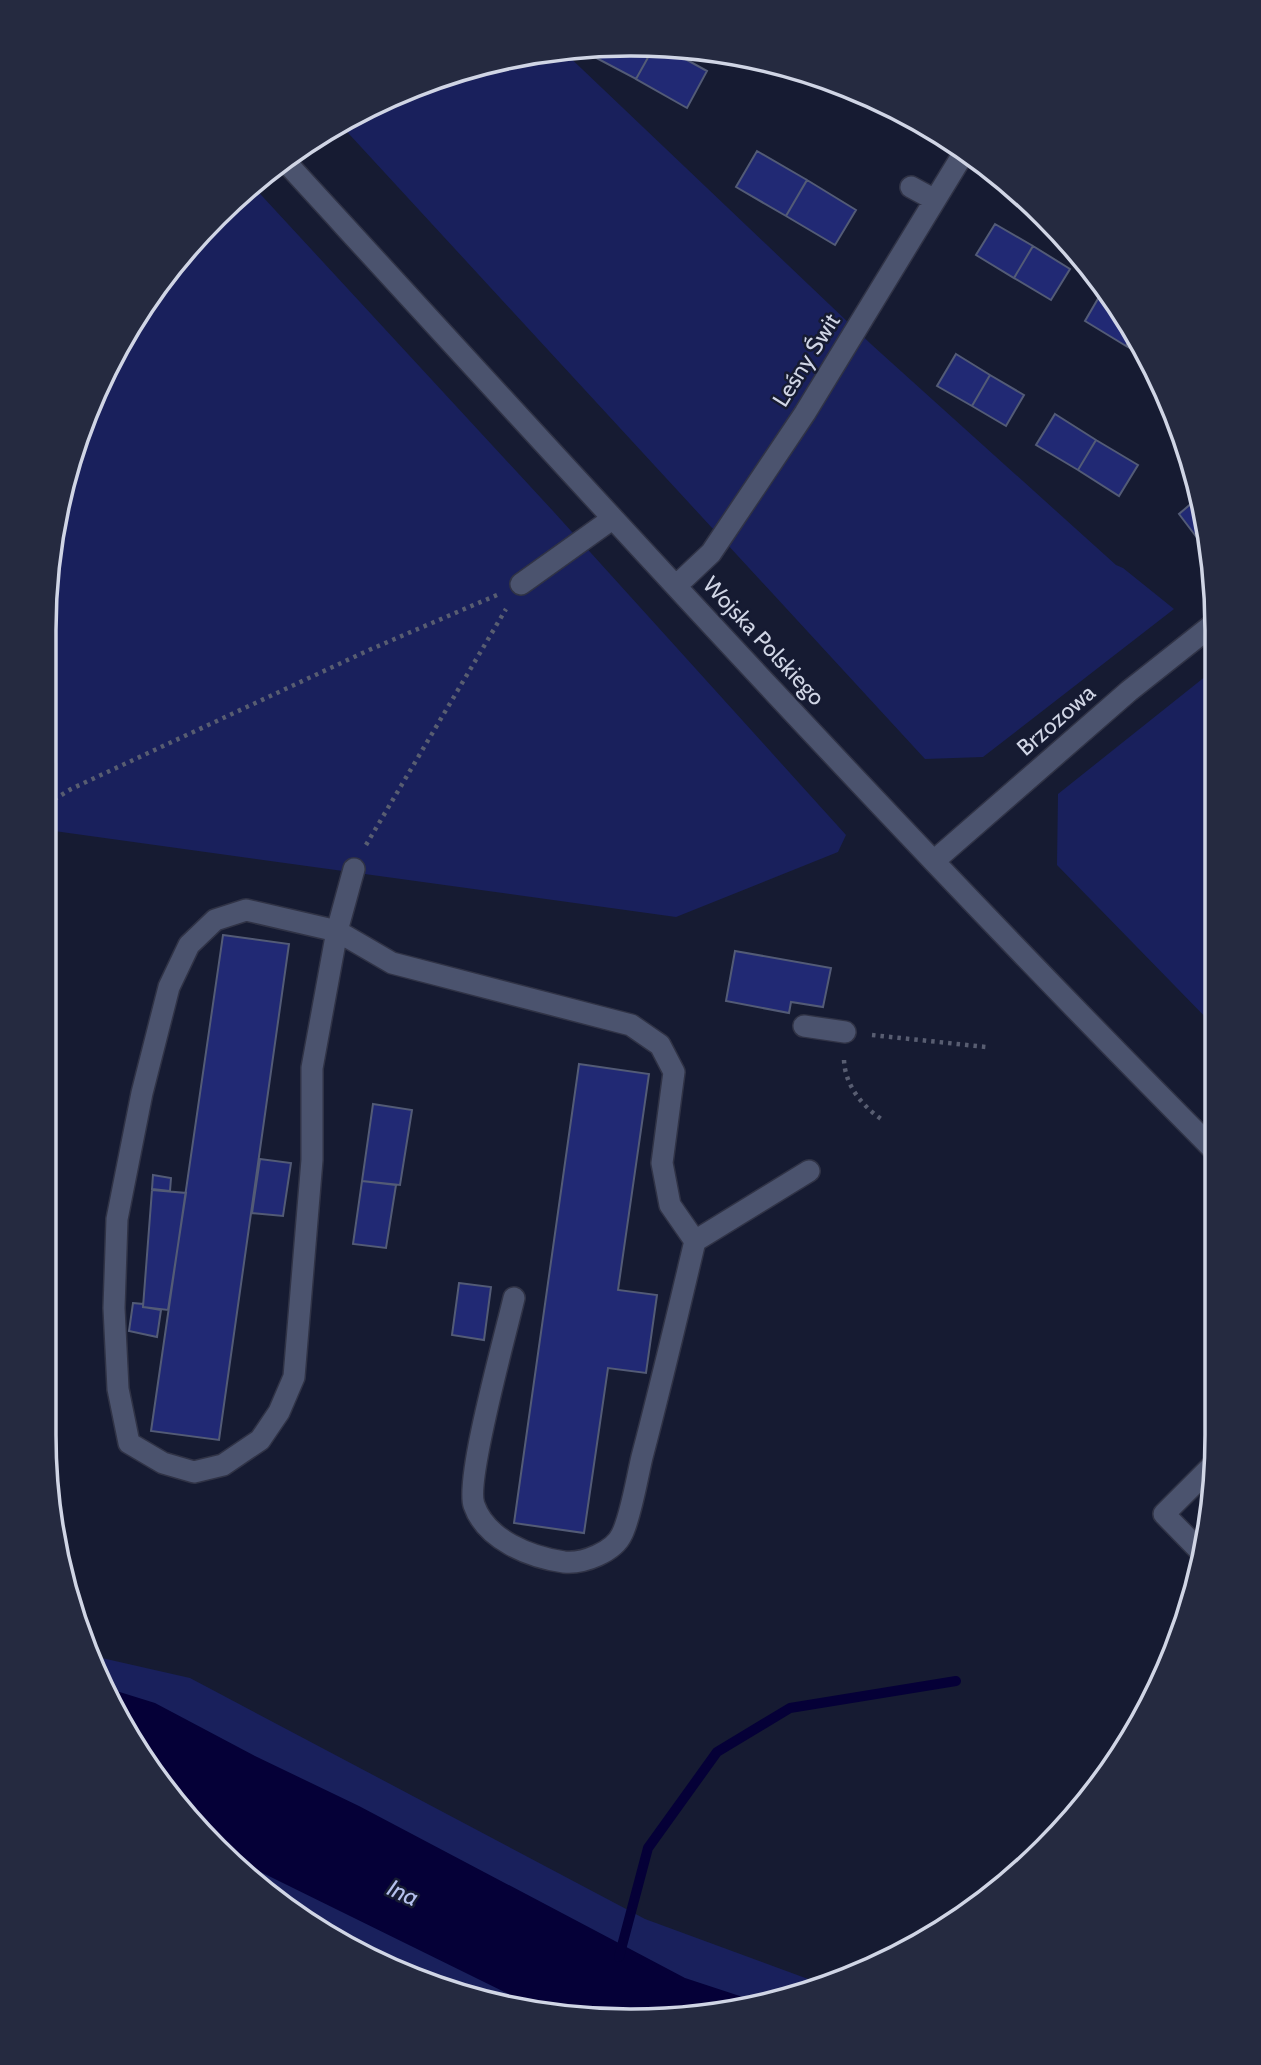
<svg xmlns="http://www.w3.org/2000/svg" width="1261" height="2065" font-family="Cabin,sans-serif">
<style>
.green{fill:#19205c}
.water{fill:#050037}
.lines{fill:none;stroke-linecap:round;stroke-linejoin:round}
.stream{stroke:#050037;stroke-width:10}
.building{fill:#212974;stroke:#535b76;stroke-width:2}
.minor-casing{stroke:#303346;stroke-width:24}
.path{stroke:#585d71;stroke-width:4.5;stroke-dasharray:3.5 5;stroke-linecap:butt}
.minor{stroke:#4b536e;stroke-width:21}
.labels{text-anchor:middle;stroke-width:5;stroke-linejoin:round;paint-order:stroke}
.street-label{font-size:23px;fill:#d0d5e5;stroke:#161b32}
.water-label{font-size:24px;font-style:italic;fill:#b5c1ed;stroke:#161b32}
.rim{fill:none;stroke:#d0d5e5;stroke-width:3.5}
</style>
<rect width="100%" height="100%" fill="#161b32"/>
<path class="green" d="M554,49H561L872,345L1116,565L1123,568L1174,609L983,757L925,759L338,122L442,75Z
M251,184L553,511L846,835L838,852L676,917L47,830L49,554L88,406L165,274Z
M1216,668L1214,1026L1057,865L1058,794Z
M93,1656L190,1678L645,1919L827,1986L819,1990L630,2021L442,1990L274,1900L165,1791Z"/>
<path class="water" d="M110,1689L155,1703L255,1756L359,1806L685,1978L755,2001L630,2021L531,2005L232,1858L165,1791Z"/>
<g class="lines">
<path class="stream" d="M619,1957L648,1848L717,1752L790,1708L956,1681"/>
</g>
<path class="building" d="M655,45L636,79L585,52L587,48Z
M655,45H660L707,71L687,108L636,79Z
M850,89L890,104L903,112L898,121L848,92Z
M757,151L807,180L786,216L736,187Z
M807,180L856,210L835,245L786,216Z
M995,224L1033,246L1014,278L976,255Z
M1033,246L1070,269L1051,300L1014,278Z
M1103,290L1135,332L1126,346L1085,321Z
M1135,332L1139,337L1148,358L1126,346Z
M956,354L990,375L972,406L937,386Z
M990,375L1024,395L1006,426L972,406Z
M1055,414L1096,440L1078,470L1036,445Z
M1096,440L1138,465L1119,496L1078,470Z
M1200,496L1207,539L1201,543L1179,514Z
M223,935L289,944L219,1440L151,1431Z
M735,951L831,968L823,1007L791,1002L789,1013L726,1001Z
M579,1064L649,1074L618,1290L657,1295L646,1373L608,1368L584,1533L514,1523Z
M373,1104L412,1110L400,1185L362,1181Z
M260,1159L291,1163L283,1216L252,1213Z
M153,1175L171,1178L170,1191L152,1189Z
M362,1181L396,1185L386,1248L353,1244Z
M152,1190L186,1193L168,1310L143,1307Z
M459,1283L491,1287L484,1340L452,1335Z
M133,1303L143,1304V1307L161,1310L157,1337L129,1331Z"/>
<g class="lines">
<defs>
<path id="minor" d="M284,160C590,494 895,829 1214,1150
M911,187L935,200
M521,584L612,519
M676,586L711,553L805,413L965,151
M934,861L1129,691L1216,622
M354,869L337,931L312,1068V1160L294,1377L279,1412L260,1440L223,1465L194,1472L163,1463L129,1443L118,1389L114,1308L117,1219L142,1093L169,987L189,945L215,920L246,910L337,931L392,963L631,1025L660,1045L674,1072L662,1163L670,1205L695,1241
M804,1026L845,1032
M514,1298C506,1333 465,1479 474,1505C486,1540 530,1557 564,1562C583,1564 614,1552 622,1534C631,1516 637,1478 642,1457C661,1385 678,1313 695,1241L809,1171
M1201,1552L1164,1514L1212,1466"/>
</defs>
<use href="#minor" class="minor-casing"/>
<path class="path" d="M47,804L71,789L369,650L497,595
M366,845L506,609
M872,1035L986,1047
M844,1060C845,1086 863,1107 884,1121"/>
<use href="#minor" class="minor"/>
</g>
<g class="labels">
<g class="street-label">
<text transform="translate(806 360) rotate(-58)" y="8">Leśny Świt</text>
<text transform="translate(764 641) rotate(47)" y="8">Wojska Polskiego</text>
<text transform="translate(1056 720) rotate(-41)" y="8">Brzozowa</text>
</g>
<g class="water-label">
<text transform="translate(403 1893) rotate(25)" y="8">Ina</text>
</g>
</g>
<path d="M0 0H1261V2065H0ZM630 56H631A574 574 0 0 1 1205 630V1435A574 574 0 0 1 631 2009H630A574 574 0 0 1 56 1435V630A574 574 0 0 1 630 56Z" fill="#252a40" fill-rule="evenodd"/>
<path class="rim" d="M630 56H631A574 574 0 0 1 1205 630V1435A574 574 0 0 1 631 2009H630A574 574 0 0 1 56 1435V630A574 574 0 0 1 630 56Z"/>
</svg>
